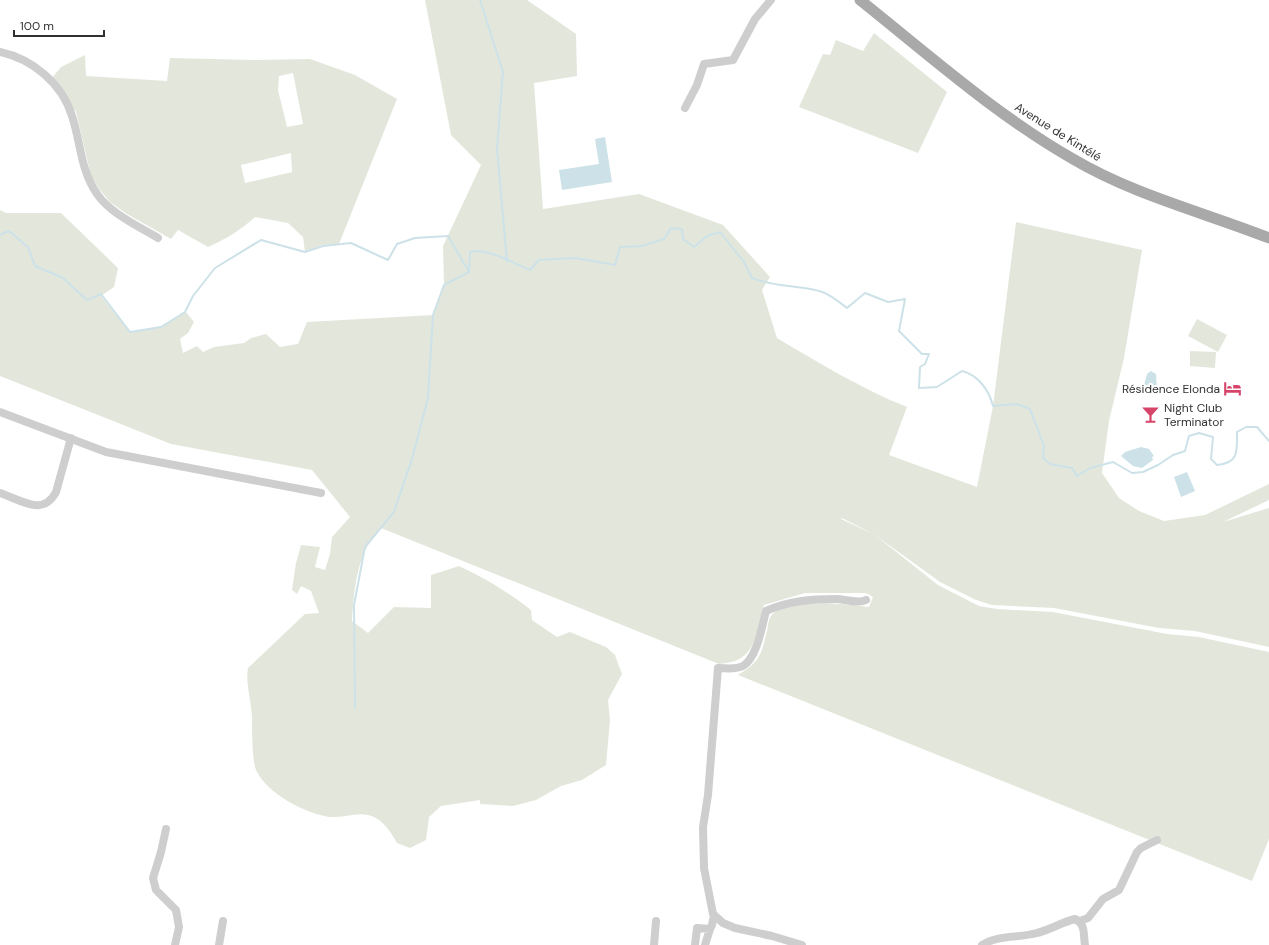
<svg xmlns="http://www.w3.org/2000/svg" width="1269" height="945" font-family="'DM Sans',sans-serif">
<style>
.green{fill:#e3e7db;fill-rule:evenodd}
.water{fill:#cce2e8}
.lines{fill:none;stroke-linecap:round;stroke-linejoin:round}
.stream{stroke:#cce2e8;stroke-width:2}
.minor{stroke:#cecece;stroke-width:8}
.major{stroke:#a9a9a9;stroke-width:11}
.labels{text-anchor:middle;stroke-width:4;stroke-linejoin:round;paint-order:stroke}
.street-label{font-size:12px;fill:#313131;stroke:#fff}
.poi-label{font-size:12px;fill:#313131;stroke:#fff;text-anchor:end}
</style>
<rect width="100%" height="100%" fill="#fff"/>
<path class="green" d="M425,0H527L576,34L577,76L534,83L543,209L639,194L723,225L770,277L762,290L777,338C819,363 862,389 907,407L889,455L977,487L993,406L1016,222L1142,250L1124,358L1109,421L1102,473L1119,498L1139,511L1164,521L1205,515L1269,484V500L1223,522L1269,508V647L1195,631L1159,628L1054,608L992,605L976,600L940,582L875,535L844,519L839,518L875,535L938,585L979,606L997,609L1053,612L1167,634L1199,637L1269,652V839L1252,881L738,675C760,662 761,655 767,631C768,627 768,620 771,616C784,597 849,604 869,607L873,597L866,593H805L764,605C755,635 757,662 719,664L381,528C357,550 354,590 352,621L368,633L394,607L431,608V575L459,566C485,578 508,592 531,610L532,620L557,637L570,632L606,647L615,655L622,674L608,700L610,720L606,765L582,780L561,786L536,800L513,806L480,804V800L441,806L429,817L426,840L410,848L397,843C391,832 382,818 368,815C356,812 343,818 331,817C307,815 266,793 256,770C252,760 252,731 252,719C252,702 245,684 248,668L305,614L319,613L311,591L301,586L297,594L292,590L296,563L301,545L320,547L315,567L325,570L330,554L332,537L350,517L312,470L171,444L0,376V210L6,213H61L118,268L114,287L101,296L130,332L161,327L186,312L194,322L188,333L180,339L183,353L197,346L203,352L214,347L244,343L251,338L266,334L280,347L298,344L307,322L433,315L444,285L443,246L481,165L451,135Z
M874,33L947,92L918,153L799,107L823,54L830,55L836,40L863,51Z
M85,55L86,76L167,81L170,58L253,60L310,59L355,75L397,99L339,244L322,245L305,252L303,237L288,223L255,217C241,230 226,239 208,247L178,230L171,239L127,214L110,202L99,189L91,176L76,112L51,79L61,67ZM293,73L303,124L287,127L278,90L279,76ZM291,153L292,172L245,183L241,165Z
M1197,319L1227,335L1218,352L1188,336Z
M1190,351L1216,352L1215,368L1190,366Z"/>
<path class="water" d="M605,137L612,182L562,190L559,170L599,164L595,139Z
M1151,371L1156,374L1157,389L1152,393L1145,390L1144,385L1147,374Z
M1141,447L1149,449L1154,456L1152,457L1153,460L1142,468L1133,466L1121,456L1125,452Z
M1187,472L1195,491L1181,497L1174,477Z"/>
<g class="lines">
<path class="stream" d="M480,0L503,72L497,149L507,261
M0,235L9,231L28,247L35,266L63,278L87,300L101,294L130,332L161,327L185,312L193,296L215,268L261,240L305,252L323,246L351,243L388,260L397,244L415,238L448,236L469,272L470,252C489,248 512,263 530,270L539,260L575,258L615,265L620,247L642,246L664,239L671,228L682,229L683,239L694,247L707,236L720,232L744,262L752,278C775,287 792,285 815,290C827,292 838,301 847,308L865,293L888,302L905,299L899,331L922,354H929L925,364L920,367L919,388L937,387L962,371C978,375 989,390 993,406L1017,404L1030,409L1044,446L1043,458L1050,464L1072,468L1077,476L1090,468L1113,462L1132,473L1143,472L1158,465L1173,455L1185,451L1189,436L1199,433L1213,437L1211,459L1217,465C1239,463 1237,451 1237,432L1246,427H1257L1269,441
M355,708L354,605L365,547L394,512L412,459L428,398L433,315L444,285L469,272"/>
<path class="minor" d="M0,52C32,59 62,83 72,116C81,143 80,169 97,194C111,214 138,226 158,238
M685,108L697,85L704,64L733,60L755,19L771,0
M0,412L106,452L321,493
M0,493C21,500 43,517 56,492L71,438
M166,829L161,852L153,878L156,890L176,910L179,927L175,945
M1080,921L1088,918L1103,899L1119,890L1137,852L1141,848L1157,840
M219,945L223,921
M654,945L656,921
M695,945L697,928L710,929L712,925L714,915
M705,945L710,929
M802,945L772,936L735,928L723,923L713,914L704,868L703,827L708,795L718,668C726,668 735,670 743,666C757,658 762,626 766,611C788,601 811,599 836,599C845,599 858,604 866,600
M982,945C997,935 1019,938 1037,933C1050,930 1062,922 1075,919C1086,924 1083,934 1085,945"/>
<path class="major" d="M860,0C929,55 996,115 1073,159C1134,195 1203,212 1269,238"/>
</g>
<defs>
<symbol id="hotel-bare" viewBox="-9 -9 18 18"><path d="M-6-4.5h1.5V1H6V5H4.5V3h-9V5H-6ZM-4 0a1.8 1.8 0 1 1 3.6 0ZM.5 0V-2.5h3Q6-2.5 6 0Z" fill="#d64569" stroke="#fff" stroke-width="2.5" paint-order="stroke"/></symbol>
<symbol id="bar-bare" viewBox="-9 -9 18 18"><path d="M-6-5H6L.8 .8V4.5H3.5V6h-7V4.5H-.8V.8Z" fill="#d64569" stroke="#fff" stroke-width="2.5" paint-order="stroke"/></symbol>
</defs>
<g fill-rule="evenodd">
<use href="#hotel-bare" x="1220" y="376" width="25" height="25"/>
<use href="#bar-bare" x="1138" y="402" width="25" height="25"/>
</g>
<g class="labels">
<g class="street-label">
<text transform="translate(1058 132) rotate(32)" y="4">Avenue de Kintélé</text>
</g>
<g class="poi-label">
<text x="1220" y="393">Résidence Elonda</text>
<text x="1164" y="412" text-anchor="start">Night Club<tspan x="1164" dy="14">Terminator</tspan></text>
</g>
</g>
<path d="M14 30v6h90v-6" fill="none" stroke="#313131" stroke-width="2"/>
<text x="20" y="30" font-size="12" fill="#313131" stroke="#ffffff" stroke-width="3" paint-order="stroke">100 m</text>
</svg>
